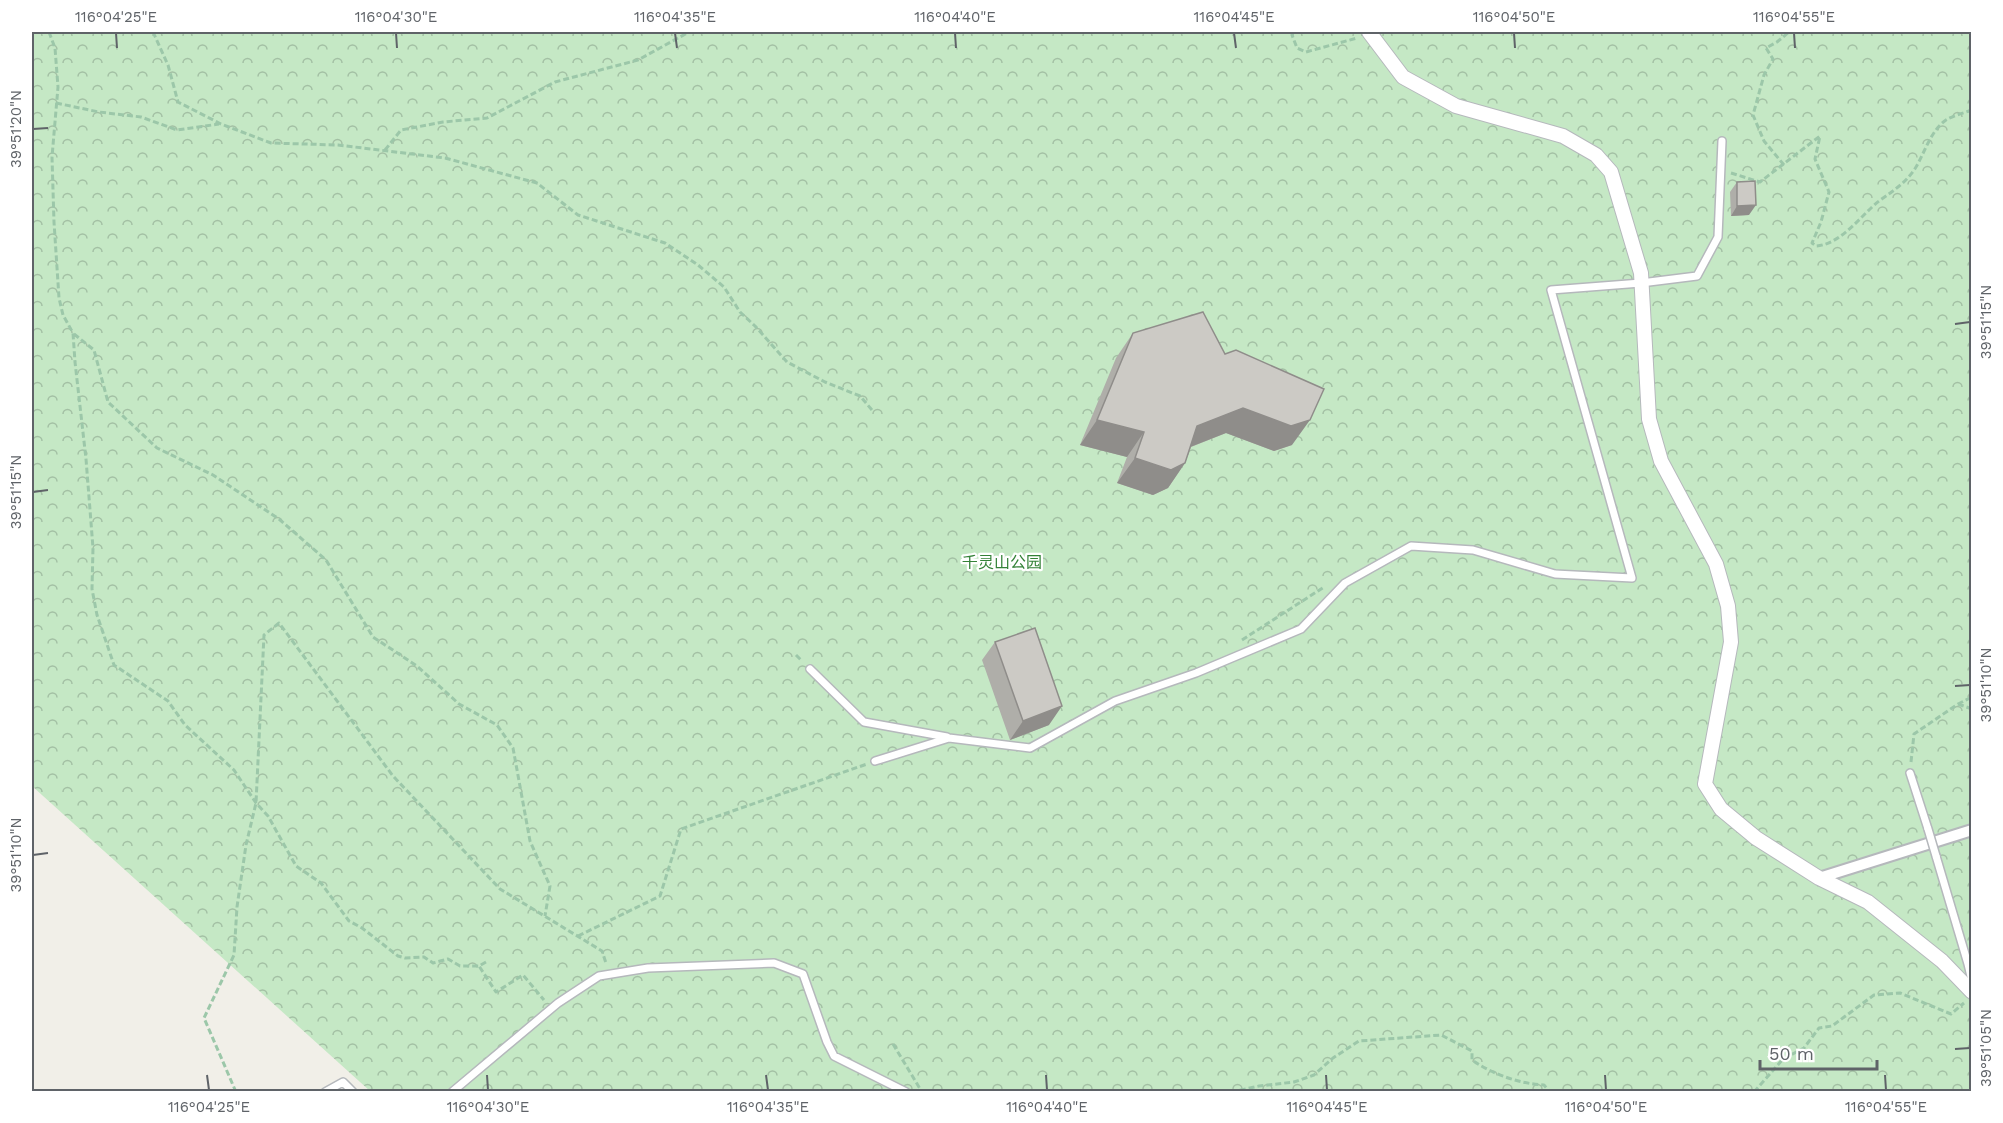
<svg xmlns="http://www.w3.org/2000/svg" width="2003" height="1123" font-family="'Work Sans','Noto Sans SC',sans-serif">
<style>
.park{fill:url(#park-crowns)}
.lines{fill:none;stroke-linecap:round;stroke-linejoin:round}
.service-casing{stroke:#b5b8bc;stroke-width:10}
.pedestrian-casing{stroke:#b5b8bc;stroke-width:14}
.minor-casing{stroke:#b5b8bc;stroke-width:16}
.path{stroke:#9cc7a9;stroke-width:3;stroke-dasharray:6 3;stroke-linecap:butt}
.service{stroke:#fff;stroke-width:7}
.pedestrian{stroke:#fff;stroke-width:10}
.minor{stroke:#fff;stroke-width:14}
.service-bridge-casing{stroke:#b5b8bc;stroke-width:10;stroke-linecap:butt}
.service-bridge{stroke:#fff;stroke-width:7}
.wall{fill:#afaea9}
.shaded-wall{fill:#8f8d8a}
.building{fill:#cccac5;stroke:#8f8d8a;stroke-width:1.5}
.ticks{fill:none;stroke:#5f6368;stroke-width:2}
.labels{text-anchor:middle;stroke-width:4.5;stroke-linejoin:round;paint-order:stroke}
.park-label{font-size:16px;fill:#348238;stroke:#fff}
.neatline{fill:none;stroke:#5f6368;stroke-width:2}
.ticks-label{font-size:15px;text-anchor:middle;fill:#5f6368}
</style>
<defs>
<pattern id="park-crowns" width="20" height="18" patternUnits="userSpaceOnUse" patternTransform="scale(1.5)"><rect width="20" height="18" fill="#c5e8c5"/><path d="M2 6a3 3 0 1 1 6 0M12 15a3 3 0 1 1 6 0" fill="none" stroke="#a3c0a4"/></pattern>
</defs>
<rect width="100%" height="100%" fill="#f1efe8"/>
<path class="park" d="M32,32H1971V1091H370L32,786Z"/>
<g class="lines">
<defs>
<path id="service" d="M810,669L864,722L947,737
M875,761L949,738L1030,748L1115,701L1196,673L1301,629L1345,583L1411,546L1473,550L1555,574L1632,578L1551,290L1641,283L1697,276L1718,237L1722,141
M1910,773L1928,829
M1936,856L1968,964L1972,981
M325,1092L343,1082L353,1092
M452,1092L558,1003L599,976L648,968L774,963L803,974L827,1042L834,1056L906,1092"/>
<path id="pedestrian" d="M1819,878L1972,830"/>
<path id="minor" d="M1369,32L1403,77L1456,106L1563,136L1596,155L1611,172L1641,273L1649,419L1661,461L1716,564L1728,606L1731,642L1705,784L1721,809L1756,838L1819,878L1868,902L1942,961L1972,992"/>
</defs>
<use href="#service" class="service-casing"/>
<use href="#pedestrian" class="pedestrian-casing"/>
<use href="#minor" class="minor-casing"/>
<path class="path" d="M49,32L55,48L58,87L52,157L54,222L59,298L63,315L73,333L75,362L86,459L93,548L92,589L97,615L114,665L168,701L185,725L234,770L256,803L268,816L296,866L321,883L349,921L362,928L398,956L405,958L424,957L433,963L448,959L460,966H479
M153,32L168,65L178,102L221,124L271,143L338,145L445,158L537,183L578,215L665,243L698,265L724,287L740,312L755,326L787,362L825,382L860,396L872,410
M1293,32L1292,35L1297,48L1306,52L1357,38
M56,103L99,112L141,117L177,130L219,124
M385,150L401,130L443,122L487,118L555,82L638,60L689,32
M1784,165L1764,141L1753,115L1764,75L1773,59L1766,48L1777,42L1789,32
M1731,173L1760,182L1820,136L1815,159L1829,192L1821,222L1812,243L1816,246C1842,244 1860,216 1879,201C1893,191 1907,182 1916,167C1924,154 1931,130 1946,120C1952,116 1964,113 1972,110
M74,334L94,350L108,402L157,448L213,475L279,519L326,560L373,637L417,666L459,704L497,725L513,748L530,841L550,886L545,916
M1242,640L1324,587
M796,655L802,661
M1958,704L1972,709
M1911,762L1914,734L1958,704L1972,697
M578,936L660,896L681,829L867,764
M486,962L479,966L496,992L523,975L544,1000
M893,1044L922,1092
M236,1092L204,1018L234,955L237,907L246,845L256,803L264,635L279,623L393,776L500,889L602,951L606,963
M1231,1092L1259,1086L1294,1082L1314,1075L1333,1058L1359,1041L1441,1035L1472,1051V1060C1492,1074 1520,1084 1544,1085L1550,1092
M1754,1092L1783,1059L1804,1048L1819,1028L1832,1026L1874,995L1900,993L1951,1014L1964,1003"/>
<use href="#service" class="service"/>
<use href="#pedestrian" class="pedestrian"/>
<use href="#minor" class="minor"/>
<defs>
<path id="service-bridge" d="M1928,829L1936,856"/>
</defs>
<use href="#service-bridge" class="service-bridge-casing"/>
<use href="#service-bridge" class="service-bridge"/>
</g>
<path class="wall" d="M1737,182L1749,215L1731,216L1730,192Z
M1133,333L1225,354L1292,445L1274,451L1226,433L1191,447L1185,463L1168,488L1153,495L1117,483L1127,457L1080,445L1116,358Z
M995,642L1049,725L1010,740L982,660Z"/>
<path class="shaded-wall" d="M1756,205L1749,215L1731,216L1737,206Z
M1243,408L1310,420L1292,445L1274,451L1226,433L1180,451L1197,426Z
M1097,420L1144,432L1127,457L1080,445Z
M1135,458L1185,463L1168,488L1153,495L1117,483Z
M1062,706L1049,725L1010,740L1023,721Z"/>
<path class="building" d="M1755,181L1756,205L1737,206V182Z
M1203,312L1225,354L1236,350L1324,389L1310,420L1291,426L1243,408L1197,426L1185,463L1171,470L1135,458L1144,432L1097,420L1133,333Z
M1035,628L1062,706L1023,721L995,642Z"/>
<path class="ticks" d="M116,33L117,48M396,33L397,48M675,33L677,48M955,33L956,48M1234,33L1236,48M1514,33L1515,48M1794,33L1795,48M33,129L48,128M1955,324L1970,322M33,492L48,490M1955,686L1970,685M33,855L48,853M1955,1049L1970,1048M207,1075L209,1090M487,1075L488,1090M766,1075L768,1090M1046,1075L1047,1090M1326,1075L1327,1090M1605,1075L1606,1090M1885,1075L1886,1090"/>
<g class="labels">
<g class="park-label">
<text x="1002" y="568">千灵山公园</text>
</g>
</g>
<rect width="2003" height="1123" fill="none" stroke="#ffffff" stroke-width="66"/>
<path d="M1760 1060v9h117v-9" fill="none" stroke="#5f6368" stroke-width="3"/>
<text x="1769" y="1060" font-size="18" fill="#5f6368" stroke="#ffffff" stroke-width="4.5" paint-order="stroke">50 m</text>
<rect x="33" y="33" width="1937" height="1057" class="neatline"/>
<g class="ticks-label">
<text x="116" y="22">116°04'25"E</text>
<text x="396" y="22">116°04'30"E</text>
<text x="675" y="22">116°04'35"E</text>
<text x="955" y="22">116°04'40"E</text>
<text x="1234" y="22">116°04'45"E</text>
<text x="1514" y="22">116°04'50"E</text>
<text x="1794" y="22">116°04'55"E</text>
<text transform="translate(16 129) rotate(-90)" y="5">39°51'20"N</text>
<text transform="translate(1986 322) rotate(-90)" y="5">39°51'15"N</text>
<text transform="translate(16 492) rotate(-90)" y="5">39°51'15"N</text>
<text transform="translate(1986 685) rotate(-90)" y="5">39°51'10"N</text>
<text transform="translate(16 855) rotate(-90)" y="5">39°51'10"N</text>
<text transform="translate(1986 1048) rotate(-90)" y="5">39°51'05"N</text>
<text x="209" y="1112">116°04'25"E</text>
<text x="488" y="1112">116°04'30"E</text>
<text x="768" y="1112">116°04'35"E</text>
<text x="1047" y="1112">116°04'40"E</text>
<text x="1327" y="1112">116°04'45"E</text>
<text x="1606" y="1112">116°04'50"E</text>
<text x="1886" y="1112">116°04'55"E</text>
</g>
</svg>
